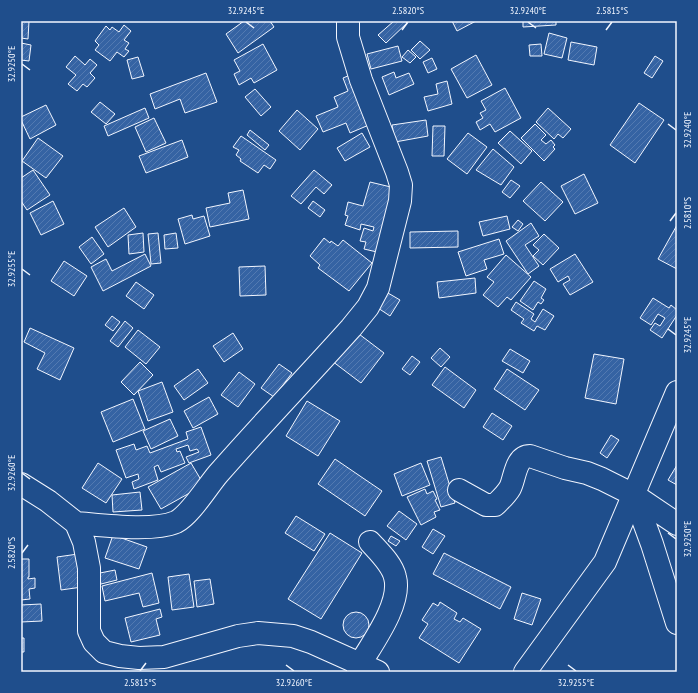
<svg xmlns="http://www.w3.org/2000/svg" width="698" height="693" font-family="'PT Sans Narrow',sans-serif">
<style>
.building{fill:url(#building-hatch);stroke:#f2f6ff}
.lines{fill:none;stroke-linecap:round;stroke-linejoin:round}
.minor-casing{stroke:#f2f6ff;stroke-width:24}
.minor{stroke:#1f4e8c;stroke-width:22}
.ticks{fill:none;stroke:#f2f6ff;stroke-width:1.5}
.neatline{fill:none;stroke:#f2f6ff;stroke-width:1.5}
.ticks-label{font-size:10px;text-anchor:middle;fill:#f2f6ff}
</style>
<defs>
<pattern id="building-hatch" width="6" height="6" patternUnits="userSpaceOnUse"><rect width="6" height="6" fill="#3563a3"/><path d="M-1 1l2-2M0 6l6-6M5 7l2-2" fill="none" stroke="#537ab1"/></pattern>
</defs>
<rect width="100%" height="100%" fill="#1f4e8c"/>
<path class="building" d="M21,21H29L28,39L21,38Z
M244,21H270L274,27L238,53L226,34Z
M394,21H405L407,23L386,43L378,35Z
M452,21H476L457,31Z
M523,21H556V25L523,27Z
M124,25L131,31L124,40L129,43L125,49L129,51L124,57L117,52L110,61L95,50L99,45L95,41L106,26L110,30L112,27L119,32Z
M549,33L567,38L562,58L544,54Z
M420,41L430,50L420,59L411,50Z
M571,42L597,47L594,65L568,60Z
M21,43L31,45L29,61L21,60Z
M263,44L277,70L254,83L251,78L239,85L234,74L240,71L234,60Z
M541,44L542,56H530L529,45Z
M398,46L402,61L371,69L367,54Z
M408,50L416,57L410,63L402,57Z
M476,55L492,85L467,98L451,69Z
M75,56L85,65L90,59L97,65L90,73L95,78L87,87L83,84L77,91L68,84L76,75L66,67Z
M655,56L663,61L652,78L644,73Z
M138,57L144,76L132,79L127,60Z
M432,58L437,69L428,73L423,62Z
M394,72L396,78L409,73L414,84L389,95L382,77Z
M206,73L217,102L185,113L180,99L155,109L150,94Z
M355,73L376,122L350,133L346,123L323,132L316,116L338,107L334,97L348,91L343,78Z
M447,81L452,104L428,111L424,97L438,94L436,84Z
M505,88L521,118L495,132L490,124L480,130L476,122L483,118L480,113L486,110L481,101Z
M255,89L271,107L261,116L245,97Z
M100,102L115,114L106,124L91,112Z
M639,103L664,120L635,163L610,145Z
M46,105L56,125L30,139L21,120V117Z
M145,108L149,118L108,136L104,126Z
M548,108L571,129L563,138L558,134L554,139L536,122Z
M297,110L318,129L300,150L279,131Z
M154,118L166,143L146,152L135,127Z
M426,120L428,136L395,142L392,125Z
M535,124L546,135L541,140L546,144L551,140L555,145L553,147L555,149L544,161L521,138Z
M433,126H445L444,156H432Z
M250,130L269,145L265,150L247,135Z
M510,131L532,151L521,164L498,143Z
M362,133L370,147L345,161L337,148Z
M468,133L487,147L467,174L447,159Z
M241,136L276,160L270,169L264,165L258,173L240,161L241,159L236,155L239,150L233,147Z
M38,138L63,156L46,178L22,161Z
M182,140L188,157L146,173L139,156Z
M493,149L514,167L501,185L476,170Z
M33,170L50,195L27,210L21,201V178Z
M314,170L332,185L324,194L316,187L301,204L291,196Z
M584,174L598,203L575,214L561,186Z
M511,180L520,186L510,198L502,192Z
M370,182L395,188L377,252L364,249L366,242L360,241L364,228L373,231L374,227L361,224L360,230L345,225L348,216L345,215L348,202L363,206Z
M541,182L563,202L545,221L523,201Z
M243,190L249,219L210,227L206,208L230,203L228,193Z
M53,201L64,224L41,235L30,213Z
M313,201L325,210L320,217L308,208Z
M124,208L136,227L108,247L95,227Z
M192,215L193,219L204,216L210,236L185,244L178,219Z
M507,216L510,229L483,236L479,222Z
M518,220L523,224L518,231L512,227Z
M531,223L539,236L525,245L539,266L528,274L506,241Z
M677,225V269L658,259Z
M458,231V247L410,248V232Z
M143,233L144,252L129,254L128,235Z
M158,233L161,263L151,264L148,234Z
M176,233L178,248L165,249L164,235Z
M544,234L559,248L543,265L533,256L539,250L533,245Z
M92,237L104,254L91,264L79,247Z
M324,238L330,243L331,241L338,246L343,240L372,263L349,291L318,268L320,265L310,256Z
M499,239L504,254L484,260L487,269L466,276L458,252Z
M145,254L151,266L103,291L91,267L106,259L112,271Z
M575,254L593,282L570,295L563,284L570,280L568,276L558,282L550,269Z
M506,255L531,277L511,300L507,297L498,307L483,295L494,282L487,277Z
M64,261L87,276L74,296L51,281Z
M265,266L266,295L240,296L239,267Z
M475,278L476,293L439,298L437,282Z
M534,281L546,289L541,298L544,300L541,304L538,302L533,310L520,301Z
M136,282L154,295L144,309L126,296Z
M388,293L400,300L390,316L378,308Z
M653,298L669,308L671,305L677,310V315L662,338L650,330L655,323L660,326L665,318L658,314L651,325L640,318Z
M516,302L534,314L531,319L535,322L543,309L554,316L545,330L537,326L534,331L521,323L524,319L511,310Z
M112,316L120,322L113,331L105,325Z
M125,321L133,328L118,347L110,341Z
M30,328L74,348L60,380L37,369L45,353L24,342Z
M138,330L160,347L146,364L125,347Z
M355,331L384,353L361,383L332,361Z
M233,333L243,349L224,362L213,346Z
M440,348L450,357L441,367L431,358Z
M510,349L530,361L523,373L502,361Z
M594,354L624,359L616,404L585,398Z
M412,356L420,362L410,375L402,369Z
M140,362L153,375L134,395L121,382Z
M279,364L292,373L274,397L261,388Z
M445,367L476,390L464,408L432,385Z
M198,369L208,383L184,400L174,386Z
M507,369L539,390L525,410L494,389Z
M239,372L255,384L238,407L221,395Z
M162,382L173,412L148,421L138,391Z
M209,397L218,414L193,428L184,411Z
M133,399L145,429L113,442L101,412Z
M307,401L340,421L318,456L286,436Z
M492,413L512,426L503,440L483,427Z
M170,419L178,436L151,449L143,431Z
M201,427L211,455L189,463L186,457L199,452L197,449L190,451L188,445L176,449L177,452L180,451L185,463L161,472L158,465L154,467L158,480L134,489L132,482L139,479L138,474L126,478L116,450L134,444L136,450L147,446L150,453L188,439L186,432Z
M611,435L619,440L607,458L600,453Z
M441,457L455,503L441,507L427,461Z
M335,459L382,491L365,516L318,484Z
M98,463L122,479L106,503L82,488Z
M191,463L204,485L161,509L148,487Z
M421,463L430,485L402,496L394,474Z
M677,465V485L668,480Z
M425,489L427,494L433,491L437,499L435,500L440,510L434,512L436,517L421,525L407,497Z
M140,492L142,510L113,512L112,495Z
M399,511L417,524L406,540L387,526Z
M296,516L325,534L314,551L285,533Z
M433,529L445,536L433,554L422,547Z
M330,533L362,553L321,619L288,599Z
M113,535L147,547L139,569L105,558Z
M391,536L400,541L396,546L388,541Z
M444,553L511,587L500,609L433,574Z
M78,554L82,587L61,590L57,557Z
M21,559H29V577H28V579L35,578V588L29,589L30,599L21,600Z
M115,570L117,580L97,585L95,574Z
M152,573L159,603L143,607L139,593L105,601L102,586Z
M189,574L194,607L172,610L168,577Z
M210,579L214,604L197,607L194,581Z
M522,593L541,599L532,625L514,619Z
M440,602L457,613L454,619L460,622L463,618L481,629L459,663L419,638L428,624L422,620L433,603L438,606Z
M41,604L42,621L21,622V605Z
M160,609L162,617L156,619L160,635L131,642L125,618Z
M343 625a13 13 0 1 1 26 0a13 13 0 1 1-26 0Z
M21,638H24V652H21Z"/>
<g class="lines">
<defs>
<path id="minor" d="M21,484L48,501L76,523L84,542L89,568V631L94,642L104,652L120,656L139,658L164,657L238,636L258,633L293,636L311,642L378,672
M459,490L486,505H495C500,500 506,495 510,488C515,479 515,456 530,456L565,468L587,473L602,479L634,495L677,524
M634,495L652,544L677,623
M76,523C102,525 152,532 176,522C190,515 207,487 218,474C261,425 307,377 351,328L368,307L378,288L400,201L401,185L397,172L361,80L348,37V21
M358,672L360,664C373,642 402,603 395,577C392,564 379,552 370,542
M525,672L605,562L677,392"/>
</defs>
<use href="#minor" class="minor-casing"/>
<use href="#minor" class="minor"/>
</g>
<path class="ticks" d="M246,22L254,28M528,22L536,28M402,30L408,22M606,30L612,22M22,64L30,70M668,124L676,130M670,221L676,213M22,269L30,275M668,329L676,335M22,473L30,479M668,533L676,539M22,553L28,545M286,665L294,671M568,665L576,671M140,671L146,663"/>
<rect width="698" height="693" fill="none" stroke="#1f4e8c" stroke-width="44"/>
<rect x="22" y="22" width="654" height="649" class="neatline"/>
<g class="ticks-label">
<text x="246" y="14">32.9245°E</text>
<text x="408" y="14">2.5820°S</text>
<text x="528" y="14">32.9240°E</text>
<text x="612" y="14">2.5815°S</text>
<text transform="translate(11 64) rotate(-90)" y="4">32.9250°E</text>
<text transform="translate(687 130) rotate(-90)" y="4">32.9240°E</text>
<text transform="translate(687 213) rotate(-90)" y="4">2.5810°S</text>
<text transform="translate(11 269) rotate(-90)" y="4">32.9255°E</text>
<text transform="translate(687 335) rotate(-90)" y="4">32.9245°E</text>
<text transform="translate(11 473) rotate(-90)" y="4">32.9260°E</text>
<text transform="translate(687 539) rotate(-90)" y="4">32.9250°E</text>
<text transform="translate(11 553) rotate(-90)" y="4">2.5820°S</text>
<text x="140" y="686">2.5815°S</text>
<text x="294" y="686">32.9260°E</text>
<text x="576" y="686">32.9255°E</text>
</g>
</svg>
